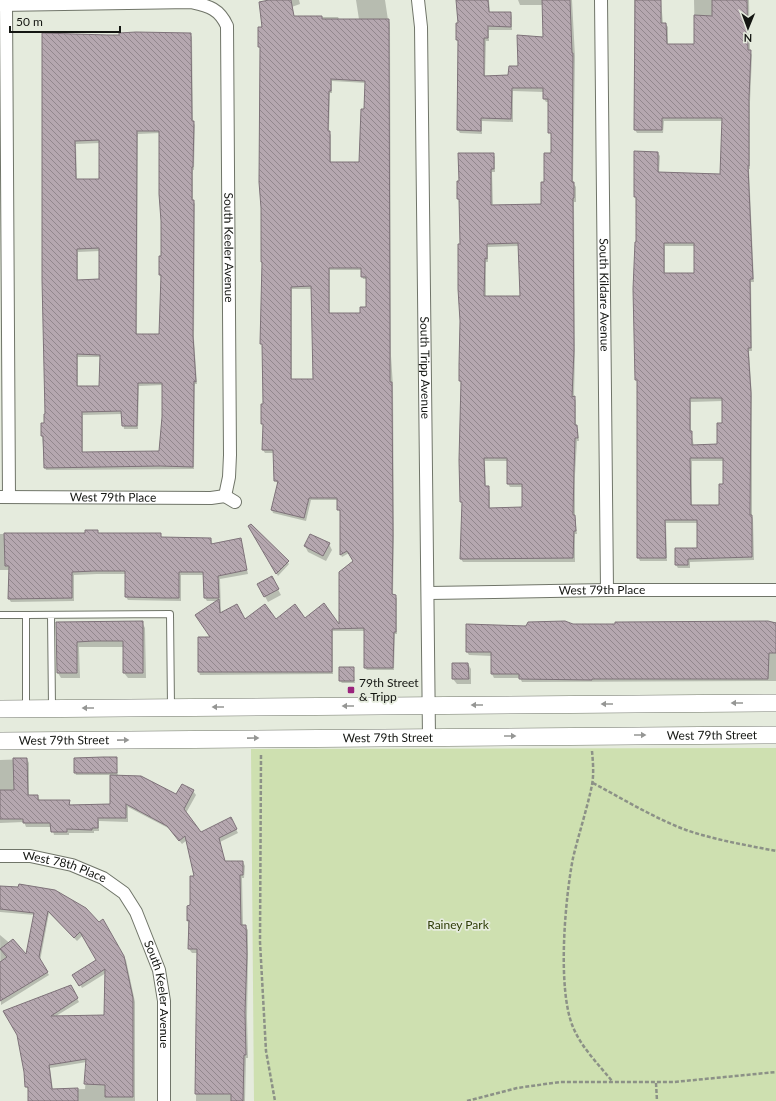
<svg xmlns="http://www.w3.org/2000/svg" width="776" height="1101" font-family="Lato,sans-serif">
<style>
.green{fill:#cee0b0}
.shadow{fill:#0003;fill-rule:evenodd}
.building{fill:url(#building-back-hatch);stroke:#7e7279;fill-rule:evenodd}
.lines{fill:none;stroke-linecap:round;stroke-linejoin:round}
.service-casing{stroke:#707569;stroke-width:8}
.minor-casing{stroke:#707569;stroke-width:14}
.secondary-casing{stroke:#707569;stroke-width:18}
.path{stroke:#8c9187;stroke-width:2.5;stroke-dasharray:4 2;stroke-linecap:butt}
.service{stroke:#fff;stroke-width:6}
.minor{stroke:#fff;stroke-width:12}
.secondary{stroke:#fff;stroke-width:17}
.oneway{fill:#959694}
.poi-dot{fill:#9b247d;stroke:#e5ebdd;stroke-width:1.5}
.labels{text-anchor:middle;stroke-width:3.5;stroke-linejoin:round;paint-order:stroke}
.street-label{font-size:12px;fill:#141612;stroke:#e5ebdd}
.poi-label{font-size:12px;fill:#141612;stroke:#e5ebdd;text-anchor:start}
.park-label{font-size:12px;fill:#2f3d08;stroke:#e5ebdd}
</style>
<defs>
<pattern id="building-back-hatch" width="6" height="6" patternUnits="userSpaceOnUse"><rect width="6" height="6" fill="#b5a7af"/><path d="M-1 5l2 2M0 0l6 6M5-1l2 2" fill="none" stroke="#92878d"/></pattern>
</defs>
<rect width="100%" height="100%" fill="#e5ebdd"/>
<path class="green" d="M776,748V1101H254L251,749Z"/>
<path class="shadow" d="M276,0H299L300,4L272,14L295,17H338L367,71L356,0H385L388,20L390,23L391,356L393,386L394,538L393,595L397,598V634H395L394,670H367L365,668V631H333V674L200,675L199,672L211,638L217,601H207L205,598L204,575H181V601L128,600L126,597V574H97L74,575V601L11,602L9,599L10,570H0V534H86L97,531L99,534H160L162,538L211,539L213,545L240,540L248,574L220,579L221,614L245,621L305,619L340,627L355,562L349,553L342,557L341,555V512L338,510V500H311L306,521L273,513L272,510L278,483L275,481V453H265L263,450V346L261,343L263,265L262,262L261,49L259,46L263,28ZM332,81L366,83L360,163H331V135L329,132L330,93H332ZM330,270H362V276L363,279H367V308L361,314H330ZM292,289H312L314,380H292Z
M457,0H489L490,13H511L512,17V30H489V41H486L485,77L509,76L544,38L543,5H520L518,0H572L575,57L573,183L576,187V202H574L575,354L574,397L576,401V426L578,430L579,441H577L575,475V517L577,534H575V562H463L461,559L463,505L461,502L462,385L460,381L461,245L460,202L458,199L493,154L495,157V172H492L493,206L542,205L552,154L549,102H546L544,99V92L513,91V122L482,121V134L460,133L458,130L459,44L457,40L459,24ZM519,246L521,297H486V262H488V247ZM485,461H508V484L510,487H523L522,508L490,509V491L486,487Z
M634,0H661L663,24H666L668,27V45H695L694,0H749L750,51L752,55L750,102V169H749L754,282H751L752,351H749L752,397V516L753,519L754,560L690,562V568H678L676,565L698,549V523H666L667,561H640L638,557V383L634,289L637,243V201L635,197L658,153L660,156L659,173L721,175L723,121H664L663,133H637L635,130ZM665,246H695V274H665ZM723,401V424L718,445L694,446L691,432V402ZM692,461H724V485L720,506H692Z
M43,34H76L77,37L190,34L192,37L193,122L195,125L194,170H193V201L195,204L194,339L197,384H195L194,469L46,470L45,467L42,436L46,415ZM160,133L162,257L160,275L161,277L160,335H137L138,134ZM100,143V180H77L76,144ZM100,251V280L78,281V252ZM78,357H101L100,387H78ZM163,385V417L160,452L83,453V415L122,414L124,429H138L139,386Z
M251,525L289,564L278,576L249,527Z
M329,544L332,550L326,561L308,552L305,546Z
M271,577L281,595L268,602L258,584Z
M142,622L145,628L146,678H128L124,673V647H79L80,678H61L58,673L57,623Z
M776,622V681L522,682L520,678H494L492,674V656L469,655L467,652L526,627L616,625L618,623Z
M468,664L471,669V684H457L453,679Z
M353,668L355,683H342L340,681Z
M116,758L118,776L177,796L193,791L196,795L186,813L201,833L230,818L238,833L220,842L225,862H243L245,866L244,878H242L243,926H245L248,930V959L247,1017L248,1058H246L245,1101H196L198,953H192L189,949L188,920L196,877L187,840L182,844L170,829L128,807V822L99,821V831H94V833H69V835H54L52,827H26L24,822L0,823V760L27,759L29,763V796H38L40,801H69L71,806L111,805V775H76L75,772Z
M0,888L99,924L103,921L126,960L135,1002V1101H29V1090L26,1087L25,1072L18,1035L71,986L79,1002L56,1016H105L106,973L82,988L74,975L97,960L83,935L77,941L49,913L40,961L49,975L1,1005L0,935L26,957L35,915L0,912ZM87,1062L85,1089L53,1090L50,1068Z"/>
<path class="building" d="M269,0H291L294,16H322V19H389L390,353V382H392L393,534L392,594L396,595V632H394L393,668H364V628L332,629V672H198V637H210L195,615L219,599L220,613L237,604L245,619L265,604L276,619L295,604L305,618L324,603L339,624V572L353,561L347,551L340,555V510H337V498H309L304,518L271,510L278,481H274L273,450H262L263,424H261V404H263L262,344H260L262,262H261V208L259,182L260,47H258V27H262L259,2ZM331,79L365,81L364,109H361L359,162H330V131H328L329,91H331ZM329,268H361V277H366V307H360V313H329ZM311,286L313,379H291V287Z
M456,0H488L489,12H511V27L488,26V38H484V76L508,75L509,66H518L517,35L543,37L542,0H570L572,53H573L572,182H574V198H573L574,350L572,397L575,396V425H577L578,438H575L574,471L573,515H575L576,531H574L573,558L460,559L462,502H460L459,460L461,381H459V365L460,321L458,289V244H460L459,199H457V181H459L458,153H494V169H491V205L541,204V182H544V153H551V133H548V99H543V88H512L511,119L481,118V131L457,130L458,40H456V23H458ZM518,243L520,296H484L485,258L487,259V244ZM484,458H507V484H522V507L489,508V486H485Z
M635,0H661V23H666L667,44H694V15L712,16V0H747L748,50H751L749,98V166H748L753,279H750L751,348H748L751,393L750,515H752V557L688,559V565H675V548H697V520H665L666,558H637V380H635L633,289L635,242H636V197H634V151L658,152V172L720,174L722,118H662V130H634ZM664,243H694V273H664ZM690,398H722V423H717V444L692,445V431H690ZM690,458H723V484H719V505H691Z
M136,32L191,33L192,121H194L193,167H192V200H194L193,336L196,382L194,381L193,467L160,466L44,468L43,436H41V423H44V414H45L42,280V33L108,35H119V33ZM137,131H159V194L161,221V256H159V275H161L159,334H136ZM99,140V179H76L75,141ZM99,248V279L77,280V249ZM77,354L100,355L99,386H77ZM138,383H162V417L159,451L82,452V412L121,411L122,426H137Z
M251,524L289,561L276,574L248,526Z
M85,530H98V533H161V537L211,538V544L241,538L247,570L218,576L219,598H204L203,572H179V598H165L125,597V571H94L72,572V598L8,599L9,566H5L4,533H85Z
M310,534L330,543L323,556L304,546Z
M272,576L279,589L264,597L257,584Z
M143,621V673H123V641H93L77,642V673H57L56,622Z
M565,621L573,624H615V622H618L768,621L776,623V653H769L768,679H592V680L519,679V674H491V652H466V624L526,626L528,622Z
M452,663H468L469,679H452Z
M339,667H354V681H339Z
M103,757H117V773H74V758Z
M13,758H27L28,795H38V800H70L69,805L110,804V775L141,776L176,794L182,784L194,790L184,809L201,832L231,817L237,829L219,838L225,861H243V875H240L241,925H246L247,954L245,1012L246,1055H244L243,1101H231V1094H195L197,949H188L189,920L187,921V906L190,905V876H194L185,836L179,841L167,826L126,804V818H98V828H92V830L67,829V832H51L50,823H23V819H0V790H14Z
M19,884L55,890L86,908L99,922L103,919L124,956L133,998V1097H105V1085L84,1084L86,1059L49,1065L52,1089L78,1088V1101H28V1087H25L24,1072L17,1035L3,1011L71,985L78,998L51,1016L104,1015L105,969L79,986L72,975L96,960L80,932L74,938L48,911L39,957L48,972L0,1001V962L7,957L0,949L13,939L26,954L34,913L0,909V886L18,887Z"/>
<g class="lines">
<defs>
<path id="service" d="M0,615H26V707
M26,615L170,614L171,707
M51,615L52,707"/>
<g id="minor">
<path id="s1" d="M418,0L421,27L429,737"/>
<path id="s2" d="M601,0L607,590"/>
<path d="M6,4L9,497"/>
<path id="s3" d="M0,5L191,2C208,6 219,8 227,26L230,455L229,477L225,496"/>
<path d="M225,496L235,502"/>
<path id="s4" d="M0,497L211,498L225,496"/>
<path id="s5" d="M429,593L607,590H776"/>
<path id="s6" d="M0,856H30L72,865L103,878L124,893L136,912L159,970L164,1001V1101"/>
</g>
<g id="secondary">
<path d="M0,709L776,703"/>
<path id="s7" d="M0,741L776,735"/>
</g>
</defs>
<use href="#service" class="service-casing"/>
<use href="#minor" class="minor-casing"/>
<use href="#secondary" class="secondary-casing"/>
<path class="path" d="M592,751C593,762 594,774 592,785C587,809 579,833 573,858C565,899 557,989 573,1027C581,1047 599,1065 612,1081
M261,755L260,942L266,1051L275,1101
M593,783C623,799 654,818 686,830C715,840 746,845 776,851
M656,1083L657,1101
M467,1101L517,1088L560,1082H674L776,1072"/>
<use href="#service" class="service"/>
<use href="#minor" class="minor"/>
<use href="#secondary" class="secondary"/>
</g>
<defs><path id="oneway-solid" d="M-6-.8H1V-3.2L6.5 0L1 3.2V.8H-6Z"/></defs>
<g class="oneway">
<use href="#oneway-solid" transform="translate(737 703) rotate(180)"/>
<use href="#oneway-solid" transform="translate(607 704) rotate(180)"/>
<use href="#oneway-solid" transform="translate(477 705) rotate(180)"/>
<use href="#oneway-solid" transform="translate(348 706) rotate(180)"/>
<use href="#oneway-solid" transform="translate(218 707) rotate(180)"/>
<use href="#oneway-solid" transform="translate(88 708) rotate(180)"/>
<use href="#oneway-solid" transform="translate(640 735)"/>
<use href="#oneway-solid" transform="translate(510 736)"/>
<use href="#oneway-solid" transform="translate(253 738) rotate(-1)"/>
<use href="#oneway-solid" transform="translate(123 740) rotate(-1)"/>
</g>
<rect class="poi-dot" x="347" y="686" width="8" height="8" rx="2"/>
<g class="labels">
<g class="street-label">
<text dy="4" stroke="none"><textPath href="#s3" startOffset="458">South Keeler Avenue</textPath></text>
<text dy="4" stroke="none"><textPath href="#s2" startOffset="295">South Kildare Avenue</textPath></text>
<text dy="4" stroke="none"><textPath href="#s1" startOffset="368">South Tripp Avenue</textPath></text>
<text dy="4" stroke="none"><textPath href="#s4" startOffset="113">West 79th Place</textPath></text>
<text dy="4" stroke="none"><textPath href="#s5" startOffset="173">West 79th Place</textPath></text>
<text dy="4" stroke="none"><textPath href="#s7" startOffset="712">West 79th Street</textPath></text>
<text dy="4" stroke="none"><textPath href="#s7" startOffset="388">West 79th Street</textPath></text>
<text dy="4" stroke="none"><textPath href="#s7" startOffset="64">West 79th Street</textPath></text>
<text dy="4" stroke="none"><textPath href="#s6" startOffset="66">West 78th Place</textPath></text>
<text dy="4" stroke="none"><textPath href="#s6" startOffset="241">South Keeler Avenue</textPath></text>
</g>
<g class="poi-label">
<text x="359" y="687">79th Street<tspan x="359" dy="14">&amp; Tripp</tspan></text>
</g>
<g class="park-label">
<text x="458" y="929">Rainey Park</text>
</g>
</g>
<g transform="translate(748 28) rotate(181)" stroke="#e5ebdd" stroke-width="3" paint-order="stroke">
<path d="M0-3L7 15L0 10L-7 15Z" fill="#141612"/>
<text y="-6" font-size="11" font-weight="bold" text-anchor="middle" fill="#141612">N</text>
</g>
<path d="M10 26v6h110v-6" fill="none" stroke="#141612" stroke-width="2"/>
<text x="16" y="26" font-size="12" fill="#141612" stroke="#e5ebdd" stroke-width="3" paint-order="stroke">50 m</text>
</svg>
